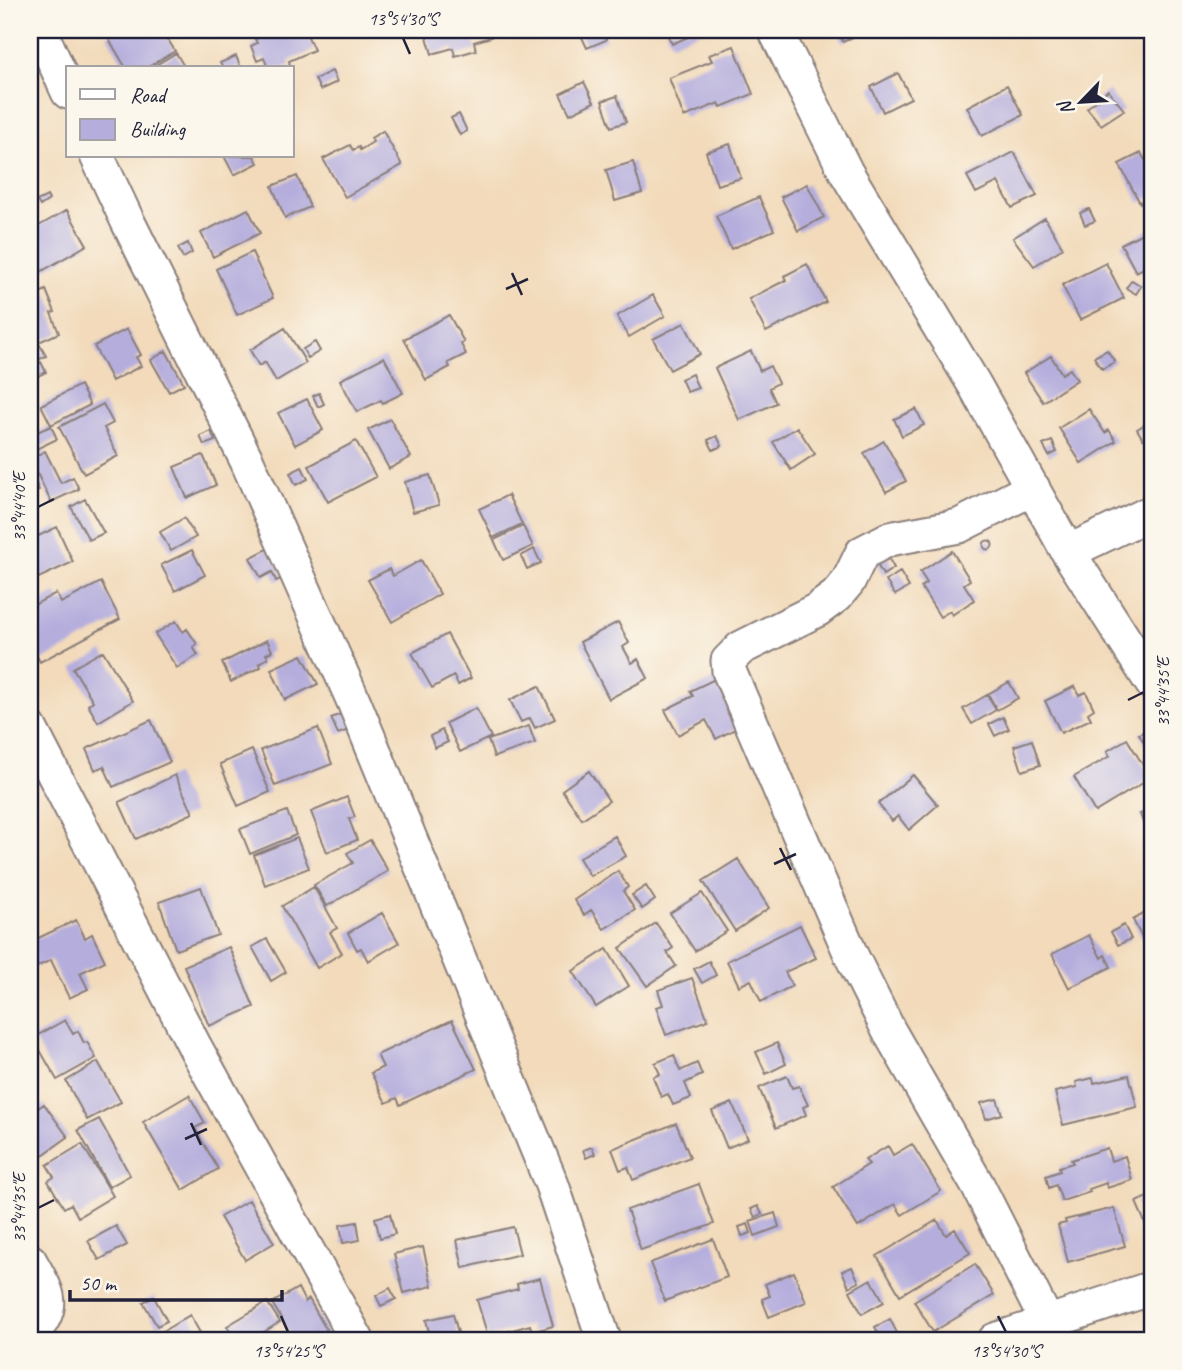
<svg xmlns="http://www.w3.org/2000/svg" width="1182" height="1370" font-family="Caveat,sans-serif">
<style>
.building{fill:#b5aedd}
.lines{fill:none;stroke-linecap:round;stroke-linejoin:round}
.street-casing{stroke:#8a7e7a;stroke-width:37}
.street{stroke:#fff;stroke-width:33}
.ticks{fill:none;stroke:#22223b;stroke-width:2.5}
.neatline{fill:none;stroke:#22223b;stroke-width:2.5}
.ticks-label{font-size:18px;text-anchor:middle;fill:#22223b}
</style>
<rect width="100%" height="100%" fill="#fbf7ec"/>
<filter id="ink" filterUnits="userSpaceOnUse"><feTurbulence type="fractalNoise" baseFrequency=".0143" numOctaves="2"/><feDisplacementMap in="SourceGraphic" scale="14" xChannelSelector="R" yChannelSelector="G"/><feConvolveMatrix kernelMatrix="1 2 1 2 8 2 1 2 1" color-interpolation-filters="sRGB"/></filter>
<filter id="wash" filterUnits="userSpaceOnUse"><feTurbulence type="fractalNoise" baseFrequency=".00686" numOctaves="4" result="noise"/><feDisplacementMap in="SourceGraphic" scale="28" xChannelSelector="R" yChannelSelector="G"/><feGaussianBlur stdDeviation="1.57" result="paint"/><feColorMatrix in="noise" values="0 0 0 0 0 0 0 0 0 0 0 0 0 0 0 0 0 1.4 0 .05"/><feComposite in="paint" operator="in"/></filter>
<g filter="url(#wash)">
<rect width="100%" height="100%" fill="#f2daba"/>
<g id="blocks">
<path class="building" d="M118,30H162L175,51L146,68H126L107,36Z
M285,30H305L314,50L289,61L290,65L282,68H268L264,58L257,61L251,46L257,43L255,39L273,31L275,34Z
M425,30H489L491,37L474,42L476,50L455,56L453,48L432,54Z
M586,30H602L606,40L587,48L580,33Z
M665,30H704L672,44Z
M837,30H868L843,42Z
M923,30H943L927,37Z
M1005,30H1021L1008,36Z
M734,46L753,94L721,107L719,103L684,117L669,78L712,61L709,55Z
M176,53L185,68H151Z
M236,56L241,68H223L220,63Z
M332,71L337,82L320,90L315,79Z
M898,73L911,98L883,112L871,87Z
M584,82L594,102L570,114L560,94Z
M1007,85L1023,115L982,136L967,107Z
M1108,90L1124,110L1101,125L1087,108Z
M617,96L626,122L611,127L602,101Z
M459,114L467,131L460,135L451,118Z
M383,131L402,165L345,197L323,159L350,145L353,150L359,147L360,150L373,142L371,138Z
M730,144L741,178L717,185L706,152Z
M1014,152L1037,196L1012,208L998,182L976,193L967,176Z
M1141,153L1145,160L1152,156V196L1140,203L1119,164Z
M224,156H254L258,163L234,175Z
M633,162L642,193L615,201L606,170Z
M297,176L310,207L285,218L272,186Z
M807,184L824,217L798,231L781,197Z
M47,196L49,200L40,206L37,201Z
M30,197L36,209L30,213Z
M759,197L774,230L731,249L716,216Z
M248,209L260,233L213,257L201,233Z
M1089,209L1095,221L1085,225L1080,213Z
M67,210L87,245L30,278V231Z
M1045,218L1063,248L1034,266L1013,238Z
M1150,229L1152,234V274L1149,276L1144,268L1136,272L1121,244Z
M188,243L192,253L183,258L178,248Z
M252,252L273,298L237,315L216,269Z
M1106,263L1124,298L1080,320L1062,285Z
M807,264L826,302L766,332L749,299L786,280L784,276Z
M1132,280L1141,286L1136,294L1126,288Z
M46,290L55,312L51,313L59,333L30,346V298Z
M653,295L665,316L629,337L617,316Z
M449,315L464,342L461,344L466,354L448,363L450,367L426,380L404,339Z
M684,323L700,354L670,370L653,339Z
M285,328L306,363L276,381L265,362L259,366L250,350Z
M127,329L141,355L136,357L141,366L112,381L94,346Z
M315,342L320,351L308,358L303,349Z
M40,345L46,356L30,364V350Z
M1107,350L1115,362L1102,369L1094,357Z
M166,351L184,384L169,392L151,360Z
M751,351L760,371L770,366L778,383L769,388L776,403L739,420L715,368Z
M1051,356L1062,374L1070,369L1077,380L1043,402L1024,373Z
M384,357L403,393L383,403L381,400L357,412L340,380Z
M41,362L46,372L30,380V367Z
M692,374L698,388L687,392L681,379Z
M80,385L90,405L51,425L41,405Z
M319,393L324,404L318,407L313,396Z
M307,399L323,430L295,445L278,413Z
M103,404L113,423L104,428L118,456L84,474L59,427Z
M916,409L924,425L902,436L894,419Z
M1089,409L1105,433L1109,430L1116,441L1081,463L1059,428Z
M390,419L411,457L389,469L368,430Z
M1152,420V433L1143,439L1137,429Z
M51,426L57,439L30,452V435Z
M797,427L815,454L791,470L773,442Z
M211,431L215,441L204,445L200,436Z
M717,436L722,446L713,450L708,440Z
M356,441L376,477L328,502L309,466Z
M884,441L906,481L886,492L864,453Z
M1052,441L1057,452L1049,456L1043,445Z
M45,451L61,483L73,477L79,489L51,502L30,459Z
M203,455L216,485L187,498L174,467Z
M302,467L308,479L296,485L290,473Z
M30,471L39,490L30,494Z
M430,475L439,505L413,512L405,482Z
M508,495L522,524L493,538L479,509Z
M85,499L104,533L89,540L71,507Z
M184,518L196,537L171,551L160,532Z
M523,526L533,546L503,560L494,540Z
M57,527L73,562L30,582V540Z
M1152,536V554L1146,539Z
M983.5 545a4.5 4.5 0 1 1 9 0a4.5 4.5 0 1 1-9 0Z
M269,548L283,578L276,581L272,572L261,578L250,558Z
M534,549L541,563L527,569L521,556Z
M192,550L205,575L175,591L161,565Z
M952,551L970,580L964,584L974,600L952,615L950,611L940,617L921,587L927,583L920,572Z
M885,552L894,568L883,575L874,559Z
M421,560L440,594L392,622L368,580L389,569L393,576Z
M900,572L909,587L895,595L886,581Z
M101,582L120,619L40,662L30,643V607L56,593L61,603Z
M176,621L183,632L187,629L197,644L193,647L198,655L177,668L155,634Z
M618,622L629,643L623,647L632,663L638,659L648,678L609,699L580,642Z
M447,634L471,678L458,685L454,676L432,688L412,653Z
M267,640L272,651L266,654L268,658L259,663L261,667L231,682L222,663Z
M103,651L133,701L98,722L88,705L93,701L73,668Z
M302,655L318,684L285,700L271,669Z
M717,678L741,726L716,739L706,720L678,735L665,710L693,696L690,691Z
M1009,682L1018,698L997,710L988,694Z
M539,686L555,719L535,728L530,718L521,722L510,700Z
M1075,686L1079,695L1086,692L1094,709L1088,713L1091,719L1061,733L1045,701Z
M987,695L996,710L972,724L963,709Z
M476,708L491,737L460,752L446,723Z
M348,711L354,728L338,734L331,718Z
M1003,717L1009,729L995,736L989,724Z
M151,720L170,762L113,787L104,766L95,770L86,749Z
M529,726L535,743L494,757L488,740Z
M1152,727V756L1139,734Z
M318,728L332,764L275,786L261,750Z
M442,730L448,742L435,748L430,736Z
M1127,739L1151,778L1095,812L1074,777L1110,756L1107,751Z
M1032,740L1040,765L1022,771L1014,746Z
M252,750L270,792L238,806L220,764Z
M589,771L609,801L582,819L562,790Z
M175,775L193,813L136,839L119,802Z
M913,775L938,805L909,830L898,816L892,821L878,804Z
M347,797L355,817L349,819L357,840L327,852L311,812Z
M1152,810V841H1150L1140,814Z
M287,811L296,835L250,854L240,829Z
M615,836L626,856L590,876L579,858Z
M297,838L309,868L265,885L254,855Z
M370,840L388,871L327,906L314,885L353,863L347,853Z
M738,859L769,908L735,931L703,881Z
M618,871L628,887L623,891L635,910L604,929L591,910L584,915L574,900Z
M646,886L655,900L642,909L632,895Z
M201,887L218,935L176,950L159,902Z
M314,887L337,928L330,932L342,953L317,968L282,906Z
M702,893L727,931L695,951L670,913Z
M1152,909V958L1133,920Z
M382,913L399,943L368,961L361,948L357,950L348,933Z
M76,920L85,938L92,934L105,961L80,973L88,989L69,998L51,960L30,970V942Z
M656,923L673,948L667,952L676,966L647,986L620,948Z
M800,925L816,958L785,972L792,986L761,1002L751,980L739,986L727,961Z
M1124,925L1131,939L1118,945L1111,932Z
M1089,935L1101,958L1105,955L1111,967L1069,988L1052,954Z
M267,939L286,972L271,981L252,947Z
M229,947L254,1007L209,1026L184,966Z
M607,949L629,986L596,1007L573,971Z
M709,961L716,975L702,983L694,969Z
M692,978L708,1020L666,1035L656,1007L663,1005L658,990Z
M65,1020L73,1034L78,1031L84,1043L87,1042L96,1058L57,1080L33,1038Z
M452,1020L476,1069L400,1105L397,1098L386,1103L371,1073L383,1067L377,1055Z
M777,1043L786,1064L766,1074L756,1052Z
M674,1055L680,1071L697,1063L702,1075L685,1083L691,1098L673,1105L668,1094L661,1097L653,1077L660,1074L655,1063Z
M98,1062L121,1102L87,1120L66,1081Z
M1129,1075L1137,1107L1063,1125L1055,1092L1077,1087L1076,1082L1093,1078L1094,1083Z
M787,1076L792,1088L799,1086L808,1105L803,1107L806,1115L776,1128L759,1088Z
M189,1095L205,1123L195,1128L218,1169L183,1190L143,1122Z
M997,1099L1002,1114L986,1119L981,1103Z
M732,1103L748,1139L727,1148L712,1111Z
M44,1104L68,1137L33,1162L30,1158V1114Z
M99,1119L130,1175L109,1187L78,1130Z
M676,1123L690,1157L633,1180L628,1167L620,1170L612,1149Z
M82,1144L113,1196L78,1217L71,1204L64,1208L48,1181L54,1177L47,1165Z
M912,1144L941,1191L902,1215L895,1204L858,1227L833,1187L869,1164L865,1160L888,1146L893,1155Z
M592,1147L595,1154L586,1158L583,1150Z
M1107,1148L1111,1161L1125,1156L1132,1180L1107,1188L1106,1183L1089,1189L1090,1192L1062,1201L1056,1185L1049,1188L1046,1176L1060,1171L1059,1167L1073,1163L1071,1160Z
M699,1184L714,1224L641,1250L627,1210Z
M1152,1195V1224L1147,1227L1136,1202Z
M249,1200L274,1243L245,1260L220,1217Z
M758,1206L762,1214L755,1217L751,1209Z
M1114,1208L1125,1246L1068,1262L1058,1225L1066,1223L1065,1220Z
M775,1213L779,1227L755,1236L750,1221Z
M390,1214L395,1234L380,1238L375,1218Z
M937,1220L946,1235L955,1229L970,1253L900,1295L877,1256Z
M357,1222L360,1240L343,1243L340,1225Z
M748,1224L751,1233L742,1236L739,1227Z
M116,1226L127,1245L99,1260L88,1241Z
M513,1227L520,1254L463,1268L457,1240Z
M713,1239L727,1277L665,1301L650,1263Z
M423,1247L432,1286L404,1293L394,1254Z
M975,1264L994,1295L933,1332L914,1301Z
M852,1267L859,1282L849,1287L842,1271Z
M794,1272L806,1302L769,1317L762,1299L770,1296L765,1284Z
M540,1278L553,1326L532,1332L530,1325L488,1337L477,1300L518,1289L517,1284Z
M871,1279L884,1302L862,1314L850,1291Z
M298,1288L305,1302L309,1299L332,1340H294L272,1303Z
M390,1288L396,1299L381,1306L376,1296Z
M154,1297L167,1321L157,1326L143,1302Z
M267,1302L280,1322L251,1340H236L227,1326Z
M453,1314L460,1340H431L426,1320Z
M190,1315L203,1338L199,1340H164L160,1333Z
M890,1319L898,1335L888,1340H882L875,1327Z
M218,1334L221,1340H206Z
M285,1334L289,1340H274Z"/>
</g>
</g>
<g filter="url(#ink)">
<use href="#blocks" fill-opacity="0" stroke="#8a7e7a" stroke-width="2"/>
<g class="lines">
<defs>
<path id="street" d="M40,30L68,92
M775,30L846,172L974,384L1068,552L1152,683
M97,156L127,220L247,461L354,702L552,1185L604,1340
M1033,488L959,526L889,539L862,553L848,582L836,596L817,610L741,648L728,661L729,671L852,957L889,1031L978,1186L1047,1322
M1068,552L1152,512
M30,728L195,1047L357,1340
M30,1261C49,1296 58,1303 30,1337
M995,1340L1152,1288"/>
</defs>
<use href="#street" class="street-casing"/>
<use href="#street" class="street"/>
</g>
</g>
<path class="ticks" d="M403,38L410,54M512,273L522,295M506,289L528,279M38,507L54,499M1128,700L1144,692M780,848L791,870M774,864L796,854M191,1123L201,1145M185,1139L207,1129M38,1208L54,1200M281,1316L288,1332M998,1316L1006,1332"/>
<rect width="1182" height="1370" fill="none" stroke="#fbf7ec" stroke-width="77"/>
<rect x="66" y="66" width="228" height="91" fill="#fbf7ec" stroke="#a4a2a5" stroke-width="2"/>
<rect x="80" y="89" width="35" height="10" fill="#ffffff" stroke="#a4a2a5" stroke-width="2"/>
<text x="130" y="102" font-size="21" fill="#22223b">Road</text>
<rect x="80" y="119" width="35" height="21" fill="#b5aedd" stroke="#a4a2a5" stroke-width="2"/>
<text x="130" y="136" font-size="21" fill="#22223b">Building</text>
<g transform="translate(1081 102) rotate(245)" stroke="#fbf7ec" stroke-width="5" paint-order="stroke">
<path d="M0-5L12 26L0 18L-12 26Z" fill="#22223b"/>
<text y="-10" font-size="19" font-weight="bold" text-anchor="middle" fill="#22223b">N</text>
</g>
<path d="M70 1290v10h212v-10" fill="none" stroke="#22223b" stroke-width="3.5"/>
<text x="80" y="1290" font-size="21" fill="#22223b" stroke="#fbf7ec" stroke-width="5" paint-order="stroke">50 m</text>
<rect x="38" y="38" width="1106" height="1294" class="neatline"/>
<g class="ticks-label">
<text x="403" y="25">13°54'30"S</text>
<text transform="translate(19 507) rotate(-90)" y="6">33°44'40"E</text>
<text transform="translate(1163 692) rotate(-90)" y="6">33°44'35"E</text>
<text transform="translate(19 1208) rotate(-90)" y="6">33°44'35"E</text>
<text x="288" y="1357">13°54'25"S</text>
<text x="1006" y="1357">13°54'30"S</text>
</g>
</svg>
